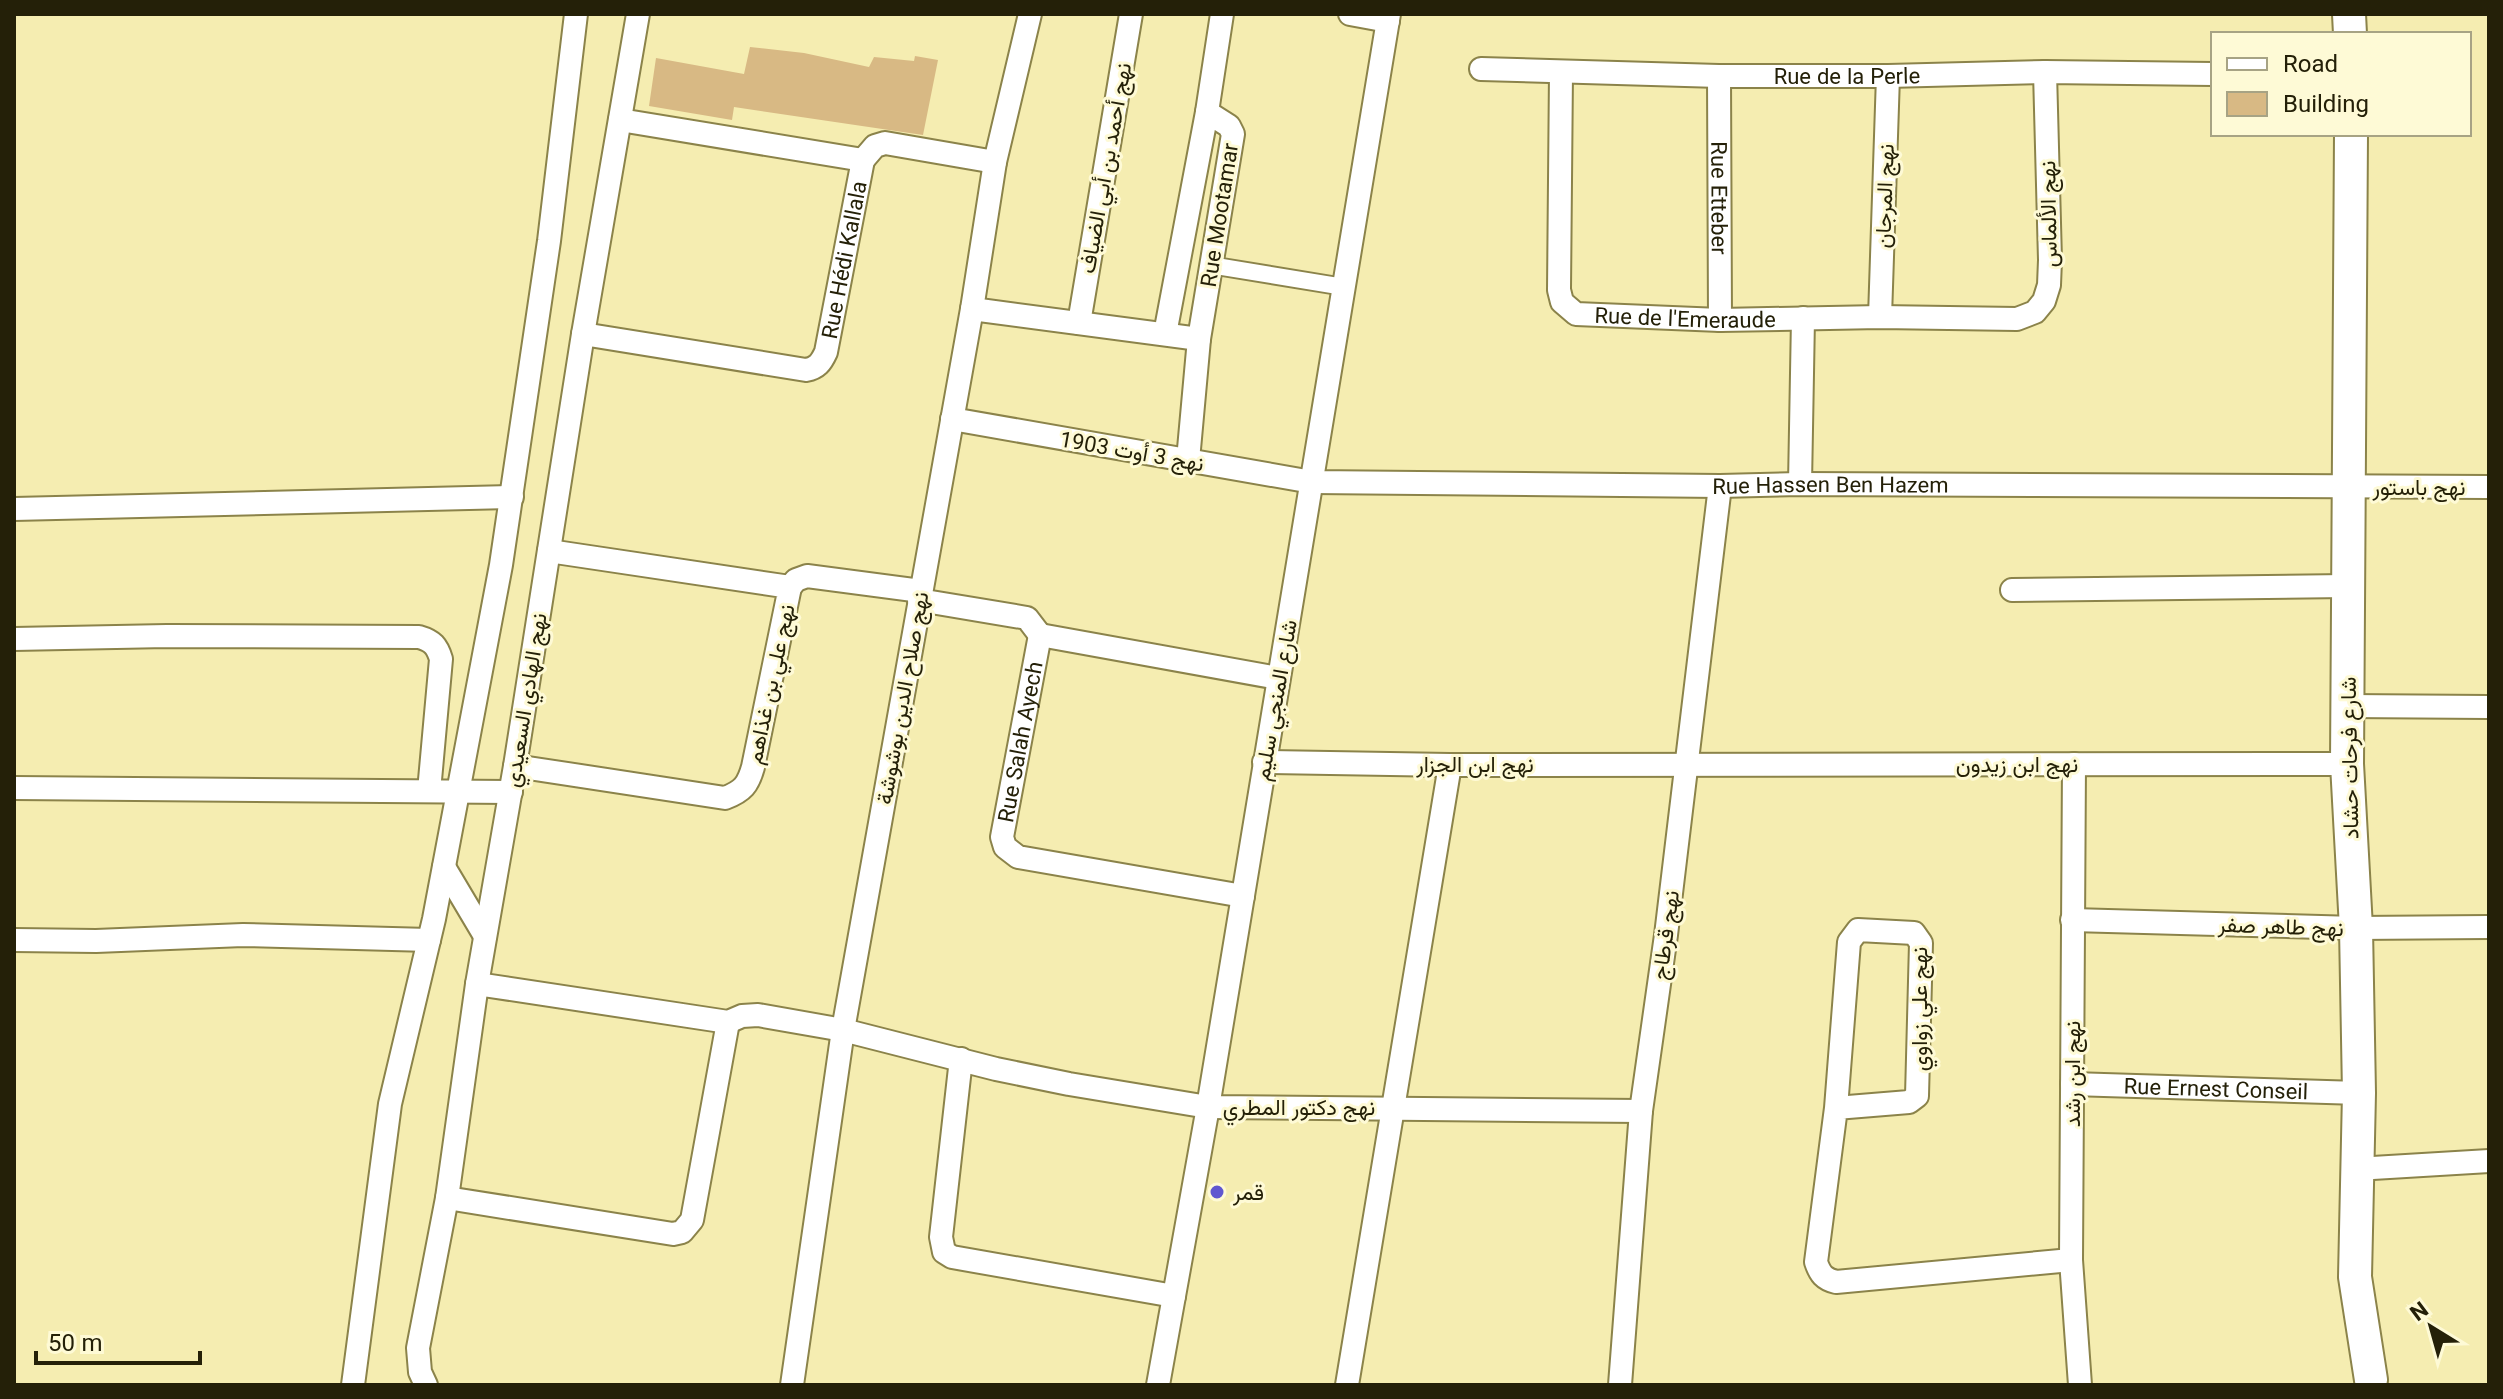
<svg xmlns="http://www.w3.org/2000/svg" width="2503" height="1399" font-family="Georgia,Vazirmatn,serif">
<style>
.building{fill:#d8b984}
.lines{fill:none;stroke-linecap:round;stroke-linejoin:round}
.pedestrian-casing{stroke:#8b834a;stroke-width:20}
.minor-casing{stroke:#8b834a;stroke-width:26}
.secondary-casing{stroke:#8b834a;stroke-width:36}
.pedestrian{stroke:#fff;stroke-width:16}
.minor{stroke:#fff;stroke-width:22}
.secondary{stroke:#fff;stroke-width:32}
.poi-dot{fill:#6057d0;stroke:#fefad6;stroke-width:3}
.labels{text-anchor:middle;stroke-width:6;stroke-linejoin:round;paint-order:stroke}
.street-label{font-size:22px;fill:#242008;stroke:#fefad6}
.poi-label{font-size:22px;fill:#242008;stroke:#fefad6;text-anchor:start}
</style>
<rect width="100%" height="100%" fill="#f5edb1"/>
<path class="building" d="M750,47L804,53L869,67L874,57L914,61L915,56L938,60L923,135L734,107L732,120L649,106L656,58L744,74Z"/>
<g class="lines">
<defs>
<path id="pedestrian" d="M1210,265L1344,287"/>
<g id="minor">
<path d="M1350,14L1388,21"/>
<path id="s1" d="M1481,69L1719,76H1888L2045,72L2213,74"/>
<path id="s2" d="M1561,72L1559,290L1562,302L1576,314L1720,320L1880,317L2017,319L2035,312L2044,301L2049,285L2050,260L2045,72"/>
<path id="s3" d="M1719,76L1720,320"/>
<path d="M1207,112L1222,14"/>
<path d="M863,160L875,146L885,143L995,162"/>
<path d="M972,309L1199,339"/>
<path d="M1880,317L1888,76"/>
<path d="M1079,323L1131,14"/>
<path id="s4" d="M583,334L806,370C817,368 821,363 826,352L863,160L620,120"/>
<path d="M1165,334L1207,112L1229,126L1233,134L1199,339L1188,460"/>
<path id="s5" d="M952,419L1312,482L1720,486L1800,484L2489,487"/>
<path d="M1800,484L1803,318"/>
<path d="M14,509L512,497"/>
<path d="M790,587L796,580L807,576L921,591"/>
<path d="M2012,590L2347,586"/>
<path d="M919,600L1027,618L1040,635"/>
<path d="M14,639L167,636L419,637C433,641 437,646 441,659L429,791"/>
<path d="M2347,706L2489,707"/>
<path d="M1264,762L1450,765L2347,764"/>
<path d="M2074,764L2071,1260L2080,1385"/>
<path d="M515,766L725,798C743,791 748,785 753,767L790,587L549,551"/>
<path d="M14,788L511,792"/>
<path d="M444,867L485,936"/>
<path id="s6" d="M1243,896L1018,857L1005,847L1002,837L1040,635L1278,678"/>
<path d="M2072,920L2356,928L2489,927"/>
<path d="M14,940L96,941L243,935L429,940"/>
<path d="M477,984L728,1022L742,1016L758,1015L843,1030L996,1069L1069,1084L1208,1107L1641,1111"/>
<path d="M961,1059L941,1237L944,1252L952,1257L1174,1296"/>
<path id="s7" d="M2072,1084L2359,1093"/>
<path d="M1836,1108L1909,1102L1917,1096L1921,943L1914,933L1858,930L1849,942L1836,1108L1816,1262C1820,1274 1824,1279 1836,1282L2071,1260"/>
<path d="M2356,1169L2489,1161"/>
<path d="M447,1198L673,1234L682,1232L692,1220L728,1022"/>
<path d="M353,1385L390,1104L434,919L501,565L549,241L576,14"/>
<path d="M426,1385L420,1372L418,1348L447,1198L477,984L515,766L583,334L638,14"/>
<path d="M792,1385L843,1030L972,309L995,162L1030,14"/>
<path d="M1158,1385L1208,1107L1389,14"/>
<path d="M1347,1385L1450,765"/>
<path d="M1620,1385L1641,1111L1666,935L1720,486"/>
</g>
<path id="secondary" d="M2349,14L2350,34
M2351,134L2347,764L2356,928L2359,1093L2355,1277L2371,1380"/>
</defs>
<use href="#pedestrian" class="pedestrian-casing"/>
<use href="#minor" class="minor-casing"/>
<use href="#secondary" class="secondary-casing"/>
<use href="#pedestrian" class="pedestrian"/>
<use href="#minor" class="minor"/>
<use href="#secondary" class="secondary"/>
</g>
<circle class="poi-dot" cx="1217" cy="1192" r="8"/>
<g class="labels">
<g class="street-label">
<text dy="8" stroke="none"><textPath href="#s1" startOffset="366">Rue de la Perle</textPath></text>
<text transform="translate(1105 168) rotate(-80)" y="8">نهج أحمد بن أبي الضياف</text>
<text transform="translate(1884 196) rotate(-88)" y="8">نهج المرجان</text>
<text dy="8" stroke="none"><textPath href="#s3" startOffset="122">Rue Etteber</textPath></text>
<text transform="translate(2048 214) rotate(-91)" y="8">نهج الألماس</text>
<text transform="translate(1219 215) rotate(-81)" y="8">Rue Mootamar</text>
<text dy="8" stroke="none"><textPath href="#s4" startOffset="348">Rue Hédi Kallala</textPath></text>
<text dy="8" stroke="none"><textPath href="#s2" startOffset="358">Rue de l'Emeraude</textPath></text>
<text transform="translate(1132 451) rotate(10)" y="8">نهج 3 أوت 1903</text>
<text dy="8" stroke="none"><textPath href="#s5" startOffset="884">Rue Hassen Ben Hazem</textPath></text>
<text x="2419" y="495">نهج باستور</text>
<text transform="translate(770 684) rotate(-78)" y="8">نهج علي بن غذاهم</text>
<text transform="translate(902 698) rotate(-80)" y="8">نهج صلاح الدين بوشوشة</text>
<text transform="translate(525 700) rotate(-81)" y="8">نهج الهادي السعيدي</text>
<text transform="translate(1275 700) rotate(-80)" y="8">شارع المنجي سليم</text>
<text dy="8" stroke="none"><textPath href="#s6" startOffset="352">Rue Salah Ayech</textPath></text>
<text transform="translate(2349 758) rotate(-91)" y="8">شارع فرحات حشاد</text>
<text x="1475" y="772">نهج ابن الجزار</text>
<text x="2017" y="772">نهج ابن زيدون</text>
<text transform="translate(2281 926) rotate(2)" y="8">نهج طاهر صفر</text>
<text transform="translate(1665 935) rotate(-82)" y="8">نهج قرطاج</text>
<text transform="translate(1919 1009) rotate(-90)" y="8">نهج علي زواوي</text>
<text transform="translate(2072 1074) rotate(-90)" y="8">نهج ابن رشد</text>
<text dy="8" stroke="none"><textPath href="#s7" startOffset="144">Rue Ernest Conseil</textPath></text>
<text x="1299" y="1115">نهج دكتور المطري</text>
</g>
<g class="poi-label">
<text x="1233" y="1200">قمر</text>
</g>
</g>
<rect width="2503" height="1399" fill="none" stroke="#242008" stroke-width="32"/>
<rect x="2211" y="32" width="260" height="104" fill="#fefad6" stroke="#a7a384" stroke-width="2"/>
<rect x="2227" y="58" width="40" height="12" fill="#ffffff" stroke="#a7a384" stroke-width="2"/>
<text x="2283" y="72" font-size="24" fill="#242008">Road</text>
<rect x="2227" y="92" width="40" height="24" fill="#d8b984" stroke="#a7a384" stroke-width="2"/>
<text x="2283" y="112" font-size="24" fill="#242008">Building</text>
<g transform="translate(2431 1327) rotate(323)" stroke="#fefad6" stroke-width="6" paint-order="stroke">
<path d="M0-6L14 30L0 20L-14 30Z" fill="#242008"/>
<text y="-12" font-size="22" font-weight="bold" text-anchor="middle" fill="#242008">N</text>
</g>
<path d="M36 1351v12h164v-12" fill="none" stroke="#242008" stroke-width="4"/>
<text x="48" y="1351" font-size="24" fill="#242008" stroke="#fefad6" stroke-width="6" paint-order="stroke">50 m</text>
</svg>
